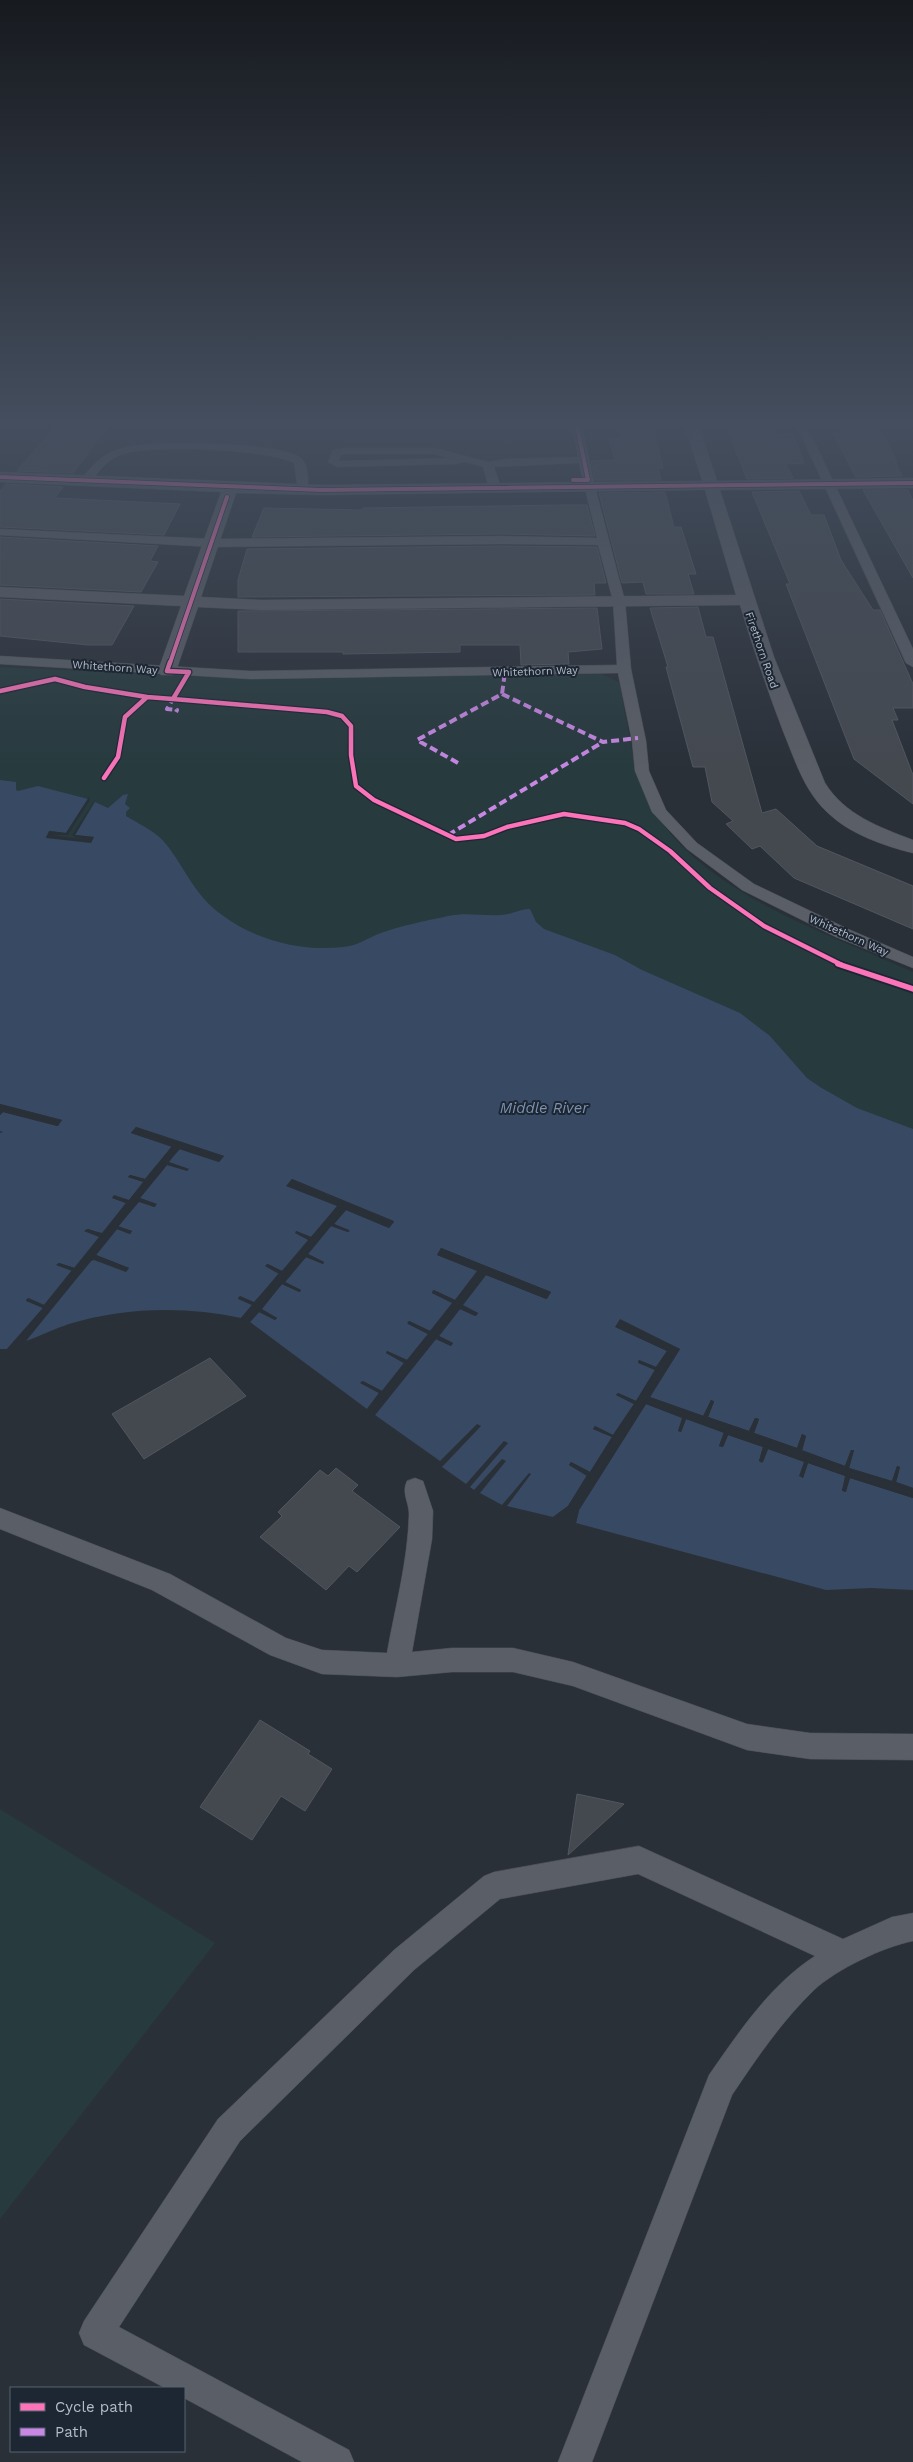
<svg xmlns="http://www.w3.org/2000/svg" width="913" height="2462" font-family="'Work Sans',sans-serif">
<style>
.green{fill:#273a3e}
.water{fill:#384963}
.pier{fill:#2a3038}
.building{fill:#444950;stroke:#52575f}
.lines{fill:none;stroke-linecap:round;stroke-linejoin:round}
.lane-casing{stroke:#484c53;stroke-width:1}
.street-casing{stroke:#484c53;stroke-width:1}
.lane{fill:#5a5e66;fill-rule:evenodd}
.street{fill:#5a5e66;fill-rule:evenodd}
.quiet{stroke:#c787e3;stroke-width:4;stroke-dasharray:8 4;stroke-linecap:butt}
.cycleway-far2-casing{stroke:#1d2633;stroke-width:5.5}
.cycleway-far1-casing{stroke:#1d2633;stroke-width:7}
.cycleway-casing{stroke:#1d2633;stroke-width:9}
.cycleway-far2{stroke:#fb73b8;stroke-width:4}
.cycleway-far1{stroke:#fb73b8;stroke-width:4.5}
.cycleway{stroke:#fb73b8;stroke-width:5.5}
.labels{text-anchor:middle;stroke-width:4;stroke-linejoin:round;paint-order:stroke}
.far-street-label{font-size:11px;fill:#b4bcc9;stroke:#1d2633}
.water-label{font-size:15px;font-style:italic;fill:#7c92b1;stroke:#1d2633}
</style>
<rect width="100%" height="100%" fill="#2a3038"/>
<path class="green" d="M0,667L237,678L602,674L620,683C623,706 628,728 632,750C634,760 635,771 639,780C676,885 820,930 913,972V1147L310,963L0,841Z
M0,1809L215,1943L0,2219Z"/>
<path class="water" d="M0,780L16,782V790L18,791L38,786L88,799L66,833L50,831L46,837L91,842L94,837L75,835L95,802L108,808L123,795L128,794L125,804L130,808L126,812V816C139,824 157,832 166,844C185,868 195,896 222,915C255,940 302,952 343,947C357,946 366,939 378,934C399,926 425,921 448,916C465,912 483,916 501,915C511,915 519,909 530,909L536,922L544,929L615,955L642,970L740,1013L770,1036L807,1078L820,1087L857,1108L913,1129V1488L896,1482L900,1467L897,1466L892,1481L849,1468L854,1450H851L845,1466L802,1450L806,1436L802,1434L797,1448L754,1433L759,1419L755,1418L749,1431L708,1417L714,1402L711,1400L704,1416L650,1397L680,1349L620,1320L616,1327L667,1351L656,1367L639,1360L638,1363L655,1370L636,1401L618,1393L616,1395L634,1404L613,1435L595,1426L593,1429L612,1437L590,1472L571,1462L569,1465L587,1475L568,1506L553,1517L507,1506L531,1474L529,1473L502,1505L480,1493L506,1461L502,1459L474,1490L470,1487L508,1443L504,1441L466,1484L442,1467L481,1426L477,1424L440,1461L375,1415L436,1339L451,1346L453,1343L439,1336L460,1309L476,1316L478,1313L462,1306L486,1275L546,1299L551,1292L441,1248L437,1255L478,1271L455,1300L433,1290L432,1293L453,1303L430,1331L409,1321L408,1324L428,1334L407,1360L387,1351L386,1353L404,1363L382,1391L363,1381L361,1383L379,1393L367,1409L250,1322L259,1312L275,1320L277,1318L261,1309L282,1284L299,1292L301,1290L285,1282L306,1257L323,1264L324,1262L308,1254L331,1226L348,1232L349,1230L334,1224L346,1210L389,1228L394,1222L292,1179L287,1186L338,1206L311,1237L296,1231V1233L309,1240L282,1271L268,1264L266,1266L279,1273L254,1303L240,1296L238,1298L252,1305L241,1318C186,1306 124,1307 69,1324C54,1329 40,1336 26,1341L91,1261L94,1259L126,1271L129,1268L96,1255L117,1229L130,1234L132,1231L118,1227L139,1201L155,1207L156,1204L140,1198L167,1165L189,1169L168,1162L180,1149L219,1162L224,1156L136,1127L131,1133L172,1146L145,1179L130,1175L128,1177L144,1182L129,1200L112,1198L126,1203L102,1234L88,1229L85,1231L100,1236L74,1268L59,1263L57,1265L72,1270L44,1305L28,1298L26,1301L43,1308L7,1349H0V1133L3,1132L0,1131V1115L3,1112L57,1126L62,1120L0,1104Z
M646,1404L683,1418L678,1431L681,1432L686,1419L724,1433L719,1446L723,1447L728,1435L763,1447L759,1461L763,1462L768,1449L805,1462L800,1476L803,1478L808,1463L846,1476L842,1490L845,1492L850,1478L913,1498V1590L871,1588L826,1590L576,1523L579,1510Z"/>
<path class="pier" d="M89,797L90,800L68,835H50L89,840L74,837L72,835L95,800L75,835L94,837L91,843L46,838L49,831L66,833Z
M0,1104L62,1120L58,1126L3,1112L0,1115V1111L3,1109L57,1123L58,1122L0,1106Z
M136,1127L224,1156L219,1162L179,1149L169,1162L189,1169L187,1171L167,1165L140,1198L157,1204L154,1207L139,1202L118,1226L132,1231L130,1234L117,1229L96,1255L129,1268L126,1272L94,1260L91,1261L23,1342L89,1259L94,1257V1254L178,1147L219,1159L220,1157L137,1130L135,1132L173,1144L174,1147L45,1309L12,1347L7,1349L43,1308L26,1300L28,1298L44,1305L72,1271L56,1265L59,1263L75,1268L99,1237L84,1231L87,1229L102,1233L126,1203L112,1198L114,1195L129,1200L143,1182L128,1177L130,1175L145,1179L172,1147L131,1133Z
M292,1179L394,1221L389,1228L346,1210L334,1224L350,1231L348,1232L331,1226L308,1254L324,1262L323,1264L306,1257L285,1282L301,1290L300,1292L282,1284L262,1309L277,1318L275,1320L259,1312L250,1322L248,1321L344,1208L388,1225L390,1223L292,1182L290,1185L339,1204L340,1207L244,1319L241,1318L252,1305L238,1299L240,1296L254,1302L279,1274L265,1266L267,1264L282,1271L308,1240L295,1233L296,1231L311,1237L337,1206L286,1186Z
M441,1248L551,1292L547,1299L486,1275L463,1305L478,1313L475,1316L460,1309L439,1336L453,1343L451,1346L436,1339L375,1415L373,1413L485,1273L546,1296L547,1293L442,1251L440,1254L479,1269L480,1272L369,1410L367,1409L379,1393L360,1383L362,1381L382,1391L404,1363L386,1353L387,1351L407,1360L428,1334L407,1323L409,1321L430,1331L452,1303L432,1293L434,1290L455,1300L477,1271L437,1255Z
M620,1319L680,1349L650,1397L703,1416L711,1400L714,1401L708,1417L749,1431L755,1418L759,1419L754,1433L797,1448L802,1434L806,1436L802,1451L845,1466L851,1450H854L849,1468L892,1481L897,1466L900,1467L896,1482L913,1488V1490L848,1470L801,1453L799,1450L753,1436V1428L749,1434L649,1399L648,1395L677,1350L621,1323L619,1326L668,1349L669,1352L570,1507L556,1518L553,1517L568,1506L587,1476L569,1465L571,1462L590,1472L612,1437L593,1429L595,1426L613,1435L634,1404L616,1395L618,1393L636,1401L655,1370L638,1362L639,1360L656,1367L667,1351L615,1327Z
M645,1402L848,1476L913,1496V1498L850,1478L846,1492L842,1491L845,1476L808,1463L803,1478L799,1476L804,1462L768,1449L762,1463L759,1461L763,1447L728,1435L723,1447L719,1446L724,1432L686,1419L681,1432L678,1431L682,1418L646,1404L579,1510L576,1523L574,1522L577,1508Z"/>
<path class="building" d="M56,426H108L73,473L17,471Z
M618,426H652L663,468H658L661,480H595L591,461L615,460L609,438H621Z
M726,426H760L762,429H772L774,435L793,434L804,463L786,464L793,478L747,479Z
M837,426H878L897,462H895L902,476L856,477L833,434H841Z
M6,484L63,487L55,498L180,504L164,535L0,527V491Z
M863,490H908L913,501V578Z
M799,491L811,515H824L841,560L873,610H880L913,684V708H893L898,720H892L913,775V804L854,759L786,584H790L752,492Z
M665,492L674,527H681L696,574H688L694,594H646L643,582L622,583L599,493Z
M563,505H587L595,536L501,534L252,537L264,508L363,510V508Z
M0,537L158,546L150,561L158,562L141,592L0,585Z
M501,546L597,547L606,583H594L595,595L238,597V580L247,549Z
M0,599L134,606L112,645H88L0,636Z
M698,607L706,637H713L762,813L776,809L817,846L913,886V929L794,878L760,846L752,849L726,824L733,821L712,802L705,767H693L666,667H668L650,608Z
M597,608L602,649L568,652L569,664L521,665L520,645H460V652L343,654V652H238V611Z
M210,1358L246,1396L144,1459L112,1414Z
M336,1468L358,1485L352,1491L400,1527L357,1572L349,1566L326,1590L260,1537L282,1516L278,1512L320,1470L328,1476Z
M260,1720L310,1751L308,1754L332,1769L305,1811L281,1796L252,1840L200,1807Z
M577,1794L624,1804L568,1855Z"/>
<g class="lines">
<defs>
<path id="lane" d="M572,426H582L595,487L625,601L631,669L646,741L649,771L666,810L697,843L754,884L848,929L913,957V968L836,937L742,890L687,849L652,812L635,771L632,741L618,673L250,679L0,664V656L250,671L617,665L613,601L598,545L501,544L212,547L0,535V529L212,539L501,536L597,538L579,463L494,467L501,488L495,491L489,488L483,467L465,462L456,464L337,467L328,462L333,450L345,448H435L488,462L506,459L578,457ZM345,454H435L449,458L339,461L341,455Z
M797,426H807L913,649V667L906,663Z
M154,444C181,443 285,442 302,459C309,467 308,480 308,489L306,491H298L294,463C270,449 146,444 120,455C107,460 98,472 90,483L86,484L80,481C103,450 118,446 154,444Z
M415,1478L423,1481L433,1511L432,1539L412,1652L452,1648H513L573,1662L747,1724L810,1733L913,1734V1760L810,1759L747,1750L573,1686L513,1672H452L397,1677L322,1674L270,1655L152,1590L0,1529V1508L170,1574L286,1638L322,1650L387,1653C395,1607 408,1561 409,1514C409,1502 401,1493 407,1481Z
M639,1846L843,1939L892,1917L913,1913V1941C883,1947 837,1969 814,1990C782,2021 756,2059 732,2095L592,2462H558L709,2075C739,2032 770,1985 815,1956L638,1874L500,1899L414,1970L240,2141L119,2327L349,2450L354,2462H302L184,2398V2388H165L84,2345L79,2333L84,2321L218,2119L394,1950L484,1876L494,1872Z"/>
<path id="street" d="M685,426H699L717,481L913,478V488L720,490L774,657L825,783C845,815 879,827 913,840V853C884,846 850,834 828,813C804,791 795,760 783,731C767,689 753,648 740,605L261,610L198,607L176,671L173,675H161L158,671L181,606L0,597V587L184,596L221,492L0,482V472L321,485L702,481ZM705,490L736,595L261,600L201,597L236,493L321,495Z"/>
</defs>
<use href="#lane" class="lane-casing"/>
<use href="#street" class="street-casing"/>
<use href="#lane" class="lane"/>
<use href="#street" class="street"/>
<path class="quiet" d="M502,694L603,742L638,738
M170,699H173L167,709L177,710L176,712
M458,763L417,740L502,694L505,672
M448,835L603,742"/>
<defs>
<path id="cycleway-far2" d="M0,477L321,490L913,483
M573,480H588L577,426
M170,663L227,497"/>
<path id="cycleway-far1" d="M170,662L167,671L189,672L173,699L327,712L342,716L351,726V755L356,786L374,800L456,839L484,836L507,827L564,814L625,823L639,829L670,851L710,888L764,926L842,965
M0,691L55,679L85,687L147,697
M104,778L118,757L125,717L147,697L173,699"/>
<path id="cycleway" d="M838,964L913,989"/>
</defs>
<use href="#cycleway-far2" class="cycleway-far2-casing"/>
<use href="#cycleway-far1" class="cycleway-far1-casing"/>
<use href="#cycleway" class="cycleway-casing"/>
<use href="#cycleway-far2" class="cycleway-far2"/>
<use href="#cycleway-far1" class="cycleway-far1"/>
<use href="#cycleway" class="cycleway"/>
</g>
<linearGradient id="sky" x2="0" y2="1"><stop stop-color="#171a1f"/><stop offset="0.55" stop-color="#444e5e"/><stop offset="1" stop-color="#444e5e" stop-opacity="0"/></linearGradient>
<rect width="913" height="771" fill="url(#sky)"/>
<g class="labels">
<g class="far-street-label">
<text transform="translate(762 650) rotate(71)" y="4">Firethorn Road</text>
<text transform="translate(115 667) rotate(4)" y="4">Whitethorn Way</text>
<text transform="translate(535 671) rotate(-2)" y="4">Whitethorn Way</text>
<text transform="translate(849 935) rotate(24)" y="4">Whitethorn Way</text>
</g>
<g class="water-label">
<text x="544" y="1113">Middle River</text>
</g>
</g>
<rect x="10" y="2387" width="175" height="65" fill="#1d2633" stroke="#59626f"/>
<rect x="20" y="2403" width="25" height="8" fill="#fb73b8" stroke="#59626f"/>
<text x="55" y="2412" font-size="15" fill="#b4bcc9">Cycle path</text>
<rect x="20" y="2428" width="25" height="8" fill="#c787e3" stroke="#59626f"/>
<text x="55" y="2437" font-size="15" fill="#b4bcc9">Path</text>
</svg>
